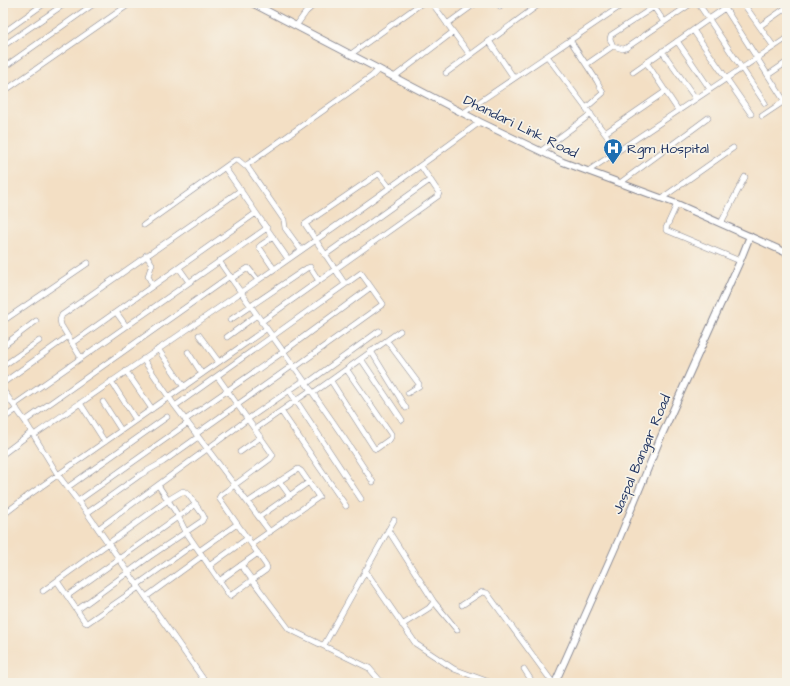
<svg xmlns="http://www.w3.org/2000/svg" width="790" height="686" font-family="'Architects Daughter',sans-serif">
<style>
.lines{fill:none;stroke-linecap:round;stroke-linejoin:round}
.minor-casing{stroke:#878791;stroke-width:6}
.tertiary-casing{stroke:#878791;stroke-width:8}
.minor{stroke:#fff;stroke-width:5}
.tertiary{stroke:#fff;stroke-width:6}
.labels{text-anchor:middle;stroke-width:3.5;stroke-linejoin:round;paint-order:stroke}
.street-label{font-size:14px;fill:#1b2f5e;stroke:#f7f3e8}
.poi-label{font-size:14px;fill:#1b2f5e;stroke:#f7f3e8;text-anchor:start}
</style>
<rect width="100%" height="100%" fill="#f7f3e8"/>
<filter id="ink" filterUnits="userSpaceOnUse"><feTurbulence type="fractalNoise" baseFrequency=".025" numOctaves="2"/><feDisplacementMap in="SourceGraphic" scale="8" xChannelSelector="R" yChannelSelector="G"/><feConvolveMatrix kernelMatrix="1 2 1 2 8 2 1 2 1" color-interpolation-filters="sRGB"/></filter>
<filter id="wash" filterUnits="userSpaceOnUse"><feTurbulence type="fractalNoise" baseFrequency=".012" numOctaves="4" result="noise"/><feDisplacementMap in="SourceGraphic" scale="16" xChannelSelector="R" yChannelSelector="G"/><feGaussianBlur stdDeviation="0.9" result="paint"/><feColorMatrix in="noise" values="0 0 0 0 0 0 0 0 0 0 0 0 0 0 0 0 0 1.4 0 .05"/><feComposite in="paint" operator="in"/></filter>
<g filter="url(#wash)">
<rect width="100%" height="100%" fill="#f3dfc4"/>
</g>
<g filter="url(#ink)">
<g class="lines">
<defs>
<path id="minor" d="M298,3L308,9
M432,3L470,55
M498,3L500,6
M698,3L765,103
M743,3L774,47
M654,7L664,22
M725,8L787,105
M447,24L476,3
M296,26L306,12L316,3
M760,26L787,7
M693,30L751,114
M3,33L45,3
M570,40L597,81L603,93L586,108
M489,41L514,78
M677,41L710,89
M3,46L66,3
M613,46L610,39L611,35L660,3
M662,51L696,99
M351,54L422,3
M547,56L618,151
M646,62L678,110
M587,64L613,46L623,49L626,48L692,3
M3,68L95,3
M633,72L732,3
M446,73L541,3
M768,75L787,62
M394,77L453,32
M3,92L131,3
M463,113L625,3
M762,116L786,100
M605,133L666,91
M541,151L591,114
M246,165L284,220L285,228L301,250
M225,168L288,259
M588,171L787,38
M620,183L708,118
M662,198L733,148
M677,204L666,228V230L740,261
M721,223L745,177
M144,225L235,160H238L245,166L248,164L372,76L379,69
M273,237L261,245L259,247L274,269
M146,255L152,264L148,276L153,286
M325,255L430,180
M219,261C270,335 325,406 373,482
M179,268L189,282
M231,279L248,268L258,280
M345,284L305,224L378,174L380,175L390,188
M116,312L126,326
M230,320L307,268L310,267L319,281
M3,321L88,263
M261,322L438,196L439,193L421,166
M199,335L219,362
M227,337L257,315
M387,341L419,384V386L408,393
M72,343L256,213
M3,346L36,321
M158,349L184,387
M371,351L406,408
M188,352L202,374
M81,358L61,325L60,320L62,315L241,190
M143,359L175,406L270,532
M361,359L402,420
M3,366L39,341
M126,371L152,409
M111,381L136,420
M331,381L374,448L376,449L390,439L391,437V434L347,370
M3,383L67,337
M306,384L379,331
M3,390L25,421L58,475L87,513L206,683
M289,390L361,499
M313,393L400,331
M103,402L121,430
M80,403L105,442
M14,405L267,228
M175,406L361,273L383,304L294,368
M281,411L346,506
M3,419L17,409
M185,420L283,352L371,287
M25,421L230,276
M255,429L311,390
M196,434L292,366
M34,435C183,332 334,230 480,122
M240,452L261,437
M3,454L32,432
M279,481L290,496
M158,485L177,514L186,532L230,596L266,570L267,568L266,565L219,498L221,495L270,459L273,455L217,376
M68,487L167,417
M78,501L188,423
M248,502L298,469L301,471L319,497L252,544
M87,513L140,475L163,462L198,437
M3,515L29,495L266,329
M259,517L309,482
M98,529L248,419L303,381
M388,530L434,602L429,608L402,625
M199,551L237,524
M241,565L289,629L369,668L382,683
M209,566L248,538
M365,570L416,644L454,669L492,683
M57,581L85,622L87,623L139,587
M219,581L258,553
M137,585L194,544
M43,591L168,500L183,491L188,494L203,515L204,517L202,521L149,557L77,610
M67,596L196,504
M146,597L202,556
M434,602L457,630
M462,605L482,592L487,593L553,683
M324,645L394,520
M524,669L533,683"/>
<path id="tertiary" d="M252,3L480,122L563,162L677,204L787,253
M555,683L619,539L660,439L740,261L750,236"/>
</defs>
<use href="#minor" class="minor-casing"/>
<use href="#tertiary" class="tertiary-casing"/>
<use href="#minor" class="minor"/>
<use href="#tertiary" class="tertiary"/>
</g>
</g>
<defs>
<symbol id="hospital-pin" viewBox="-11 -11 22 30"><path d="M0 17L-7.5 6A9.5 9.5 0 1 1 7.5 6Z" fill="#1f6fb2" stroke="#f7f3e8"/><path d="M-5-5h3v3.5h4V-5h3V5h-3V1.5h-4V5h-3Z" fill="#fff"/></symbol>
</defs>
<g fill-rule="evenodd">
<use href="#hospital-pin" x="602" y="137" width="22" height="30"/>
</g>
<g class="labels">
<g class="street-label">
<text transform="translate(521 126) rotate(26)" y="5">Dhandari Link Road</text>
<text transform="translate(641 454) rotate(-67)" y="5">Jaspal Bangar Road</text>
</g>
<g class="poi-label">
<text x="627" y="153">Rgm Hospital</text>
</g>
</g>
<rect width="790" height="686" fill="none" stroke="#f7f3e8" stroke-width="16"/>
</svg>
